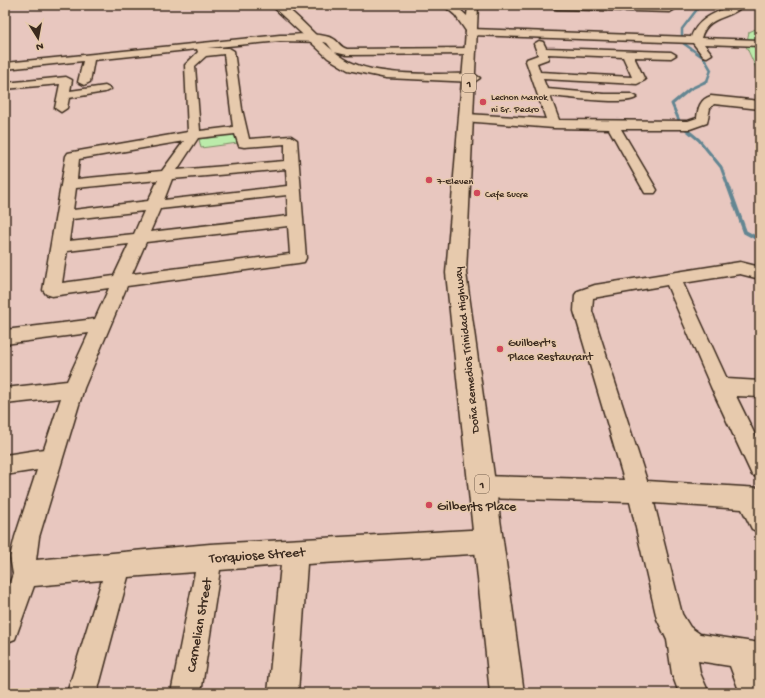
<svg xmlns="http://www.w3.org/2000/svg" width="765" height="698" font-family="'Gochi Hand',sans-serif">
<style>
.green{fill:#bbebaa;stroke:#7b8a64}
.lines{fill:none;stroke-linecap:round;stroke-linejoin:round}
.stream-far2{stroke:#638692;stroke-width:2.5}
.stream-far1{stroke:#638692;stroke-width:3}
.stream{stroke:#638692;stroke-width:4}
.minor-casing{stroke:#3b2a1e;stroke-width:3}
.major-casing{stroke:#3b2a1e;stroke-width:3}
.highway-casing{stroke:#3b2a1e;stroke-width:3}
.minor{fill:#e7caad;fill-rule:evenodd}
.major{fill:#e7caad;fill-rule:evenodd}
.highway{fill:#e7caad;fill-rule:evenodd}
.poi-dot{fill:#d1495b;stroke:#e7caad;stroke-width:1.5}
.labels{text-anchor:middle;stroke-width:3;stroke-linejoin:round;paint-order:stroke}
.far-poi-label{font-size:10px;fill:#3b2a1e;stroke:#e7caad;text-anchor:start}
.shield{fill:#e7caad;stroke:#6f5a49;stroke-width:1}
.shield-label{font-size:11px;font-weight:bold;fill:#3b2a1e}
.poi-label{font-size:12px;fill:#3b2a1e;stroke:#e7caad;text-anchor:start}
.street-label{font-size:12px;fill:#3b2a1e;stroke:#e7caad}
.near-poi-label{font-size:14px;fill:#3b2a1e;stroke:#e7caad;text-anchor:start}
.near-street-label{font-size:14px;fill:#3b2a1e;stroke:#e7caad}
</style>
<rect width="100%" height="100%" fill="#e8c7bf"/>
<filter id="ink" filterUnits="userSpaceOnUse"><feTurbulence type="fractalNoise" baseFrequency=".025" numOctaves="2"/><feDisplacementMap in="SourceGraphic" scale="8" xChannelSelector="R" yChannelSelector="G"/><feConvolveMatrix kernelMatrix="1 2 1 2 8 2 1 2 1" color-interpolation-filters="sRGB"/></filter>
<g filter="url(#ink)">
<path class="green" d="M760,27V77L746,46L749,32Z
M236,134L238,143L201,148L199,139Z"/>
<g class="lines">
<path class="stream-far2" d="M682,36V29L698,8L714,5
M683,43L704,58L711,70L707,81L704,82"/>
<path class="stream-far1" d="M707,81L690,89L672,104L681,125L699,140L721,167L728,186"/>
<path class="stream" d="M728,185L745,232L760,240"/>
<defs>
<path id="minor" d="M553,5L670,6L675,9L670,12L557,9L554,8Z
M733,5H744C731,20 708,14 701,38L760,40V46L704,44L712,54L707,57L703,56L693,43L471,35L466,32L471,29L691,37C698,18 715,13 733,5Z
M280,35C296,35 317,32 332,38C339,41 339,47 347,49L471,48L476,51L471,54L347,55L334,52L327,43L324,42L280,41L207,48H229L234,51L242,109L249,139L291,136L297,140L306,258L304,262L298,263L127,286L84,388L39,537L36,560L210,544L488,529L497,532L500,541L497,550L488,553L307,564L298,693H268L281,565L220,570L201,693H171L195,572L128,577L97,693H67L102,580L34,586L15,639L5,643V595L13,574L10,557L15,537L37,470L5,475V455L44,449L61,398L5,404V388L67,381L89,333L5,344V330L95,319L109,288L52,296L46,294L43,290L66,156L68,153L73,152L188,132L185,65L198,52L197,49L94,60L90,82L84,85L78,82L83,61L5,69V63ZM224,54L233,127L200,131L195,66L206,56ZM235,134L239,146L244,147L285,144V161L177,170L198,138ZM184,141L162,171L77,179L79,159ZM286,169L287,186L164,200L172,179ZM158,180L148,201L73,210L76,188ZM287,195L288,216L150,232L160,209ZM144,211L134,234L69,241L72,219ZM288,226L290,254L132,274L146,242ZM129,244L114,276L62,283L67,251Z
M539,41L543,42L546,48L671,52L676,55L671,58L634,57L645,80L637,84L543,79L547,89L604,94H631L637,97C630,106 563,97 550,96L559,120L688,121L697,118C698,108 700,99 711,96L760,101V109L714,104L710,108L707,123L690,129H621L657,190L655,193H645L609,129L554,128L463,121L461,118L463,115L467,114L546,119L526,61L527,59L538,55L534,44ZM548,54L623,57L632,77L540,72L537,63L548,59Z
M66,77L72,80L70,91L105,86L111,89L105,92L69,98L67,108L61,112L55,108L60,84L5,89V83Z
M740,262L760,267V279L740,274L683,283L727,379L760,381V397L736,396L760,445V478L752,475L711,387L667,285L593,298L592,311L647,481L760,488V533L752,529L742,509L654,503L682,614L690,627L700,634L760,643V693H740L730,666L698,661L700,673L709,693H679L672,674L667,640L657,619L630,502L482,498L474,495L470,487L474,479L482,476L624,480L574,311L575,295L578,291L595,285Z"/>
<path id="major" d="M271,5H283C305,21 322,45 345,59C375,78 438,73 474,74L480,78L474,82L386,78L348,70L328,58Z"/>
<path id="highway" d="M443,5H455L467,16L468,5H478L466,273L524,693H490L446,273L466,31L455,15Z"/>
</defs>
<use href="#minor" class="minor-casing"/>
<use href="#major" class="major-casing"/>
<use href="#highway" class="highway-casing"/>
<use href="#minor" class="minor"/>
<use href="#major" class="major"/>
<use href="#highway" class="highway"/>
</g>
</g>
<g class="poi-dot">
<circle cx="483" cy="102" r="4"/>
<circle cx="429" cy="180" r="4"/>
<circle cx="477" cy="193" r="4"/>
<circle cx="500" cy="349" r="4"/>
<circle cx="429" cy="505" r="4"/>
</g>
<g class="labels">
<g class="far-poi-label">
<text x="491" y="100">Lechon Manok<tspan x="491" dy="12">ni Sr. Pedro</tspan></text>
<text x="437" y="184">7-Eleven</text>
<text x="485" y="197">Cafe Sucre</text>
</g>
<g class="shield">
<rect x="462" y="74" width="14" height="18" rx="3"/>
<rect x="475" y="475" width="14" height="18" rx="3"/>
</g>
<g class="shield-label">
<text x="469" y="87">1</text>
<text x="482" y="488">1</text>
</g>
<g class="poi-label">
<text x="508" y="346">Guilbert's<tspan x="508" dy="14">Place Restaurant</tspan></text>
</g>
<g class="street-label">
<text transform="translate(466 350) rotate(-96)" y="4">Doña Remedios Trinidad Highway</text>
</g>
<g class="near-poi-label">
<text x="437" y="510">Gilberts Place</text>
</g>
<g class="near-street-label">
<text transform="translate(257 554) rotate(-4)" y="5">Torquiose Street</text>
<text transform="translate(198 625) rotate(-80)" y="5">Carnelian Street</text>
</g>
</g>
<rect width="765" height="698" fill="none" stroke="#e7caad" stroke-width="20"/>
<rect x="10" y="10" width="745" height="678" fill="none" stroke="#3b2a1e" stroke-width="1.5" filter="url(#ink)"/>
<g transform="translate(38 38) rotate(169)" stroke="#e7caad" stroke-width="3" paint-order="stroke">
<path d="M0-3L7 15L0 10L-7 15Z" fill="#3b2a1e"/>
<text y="-6" font-size="11" font-weight="bold" text-anchor="middle" fill="#3b2a1e">N</text>
</g>
</svg>
